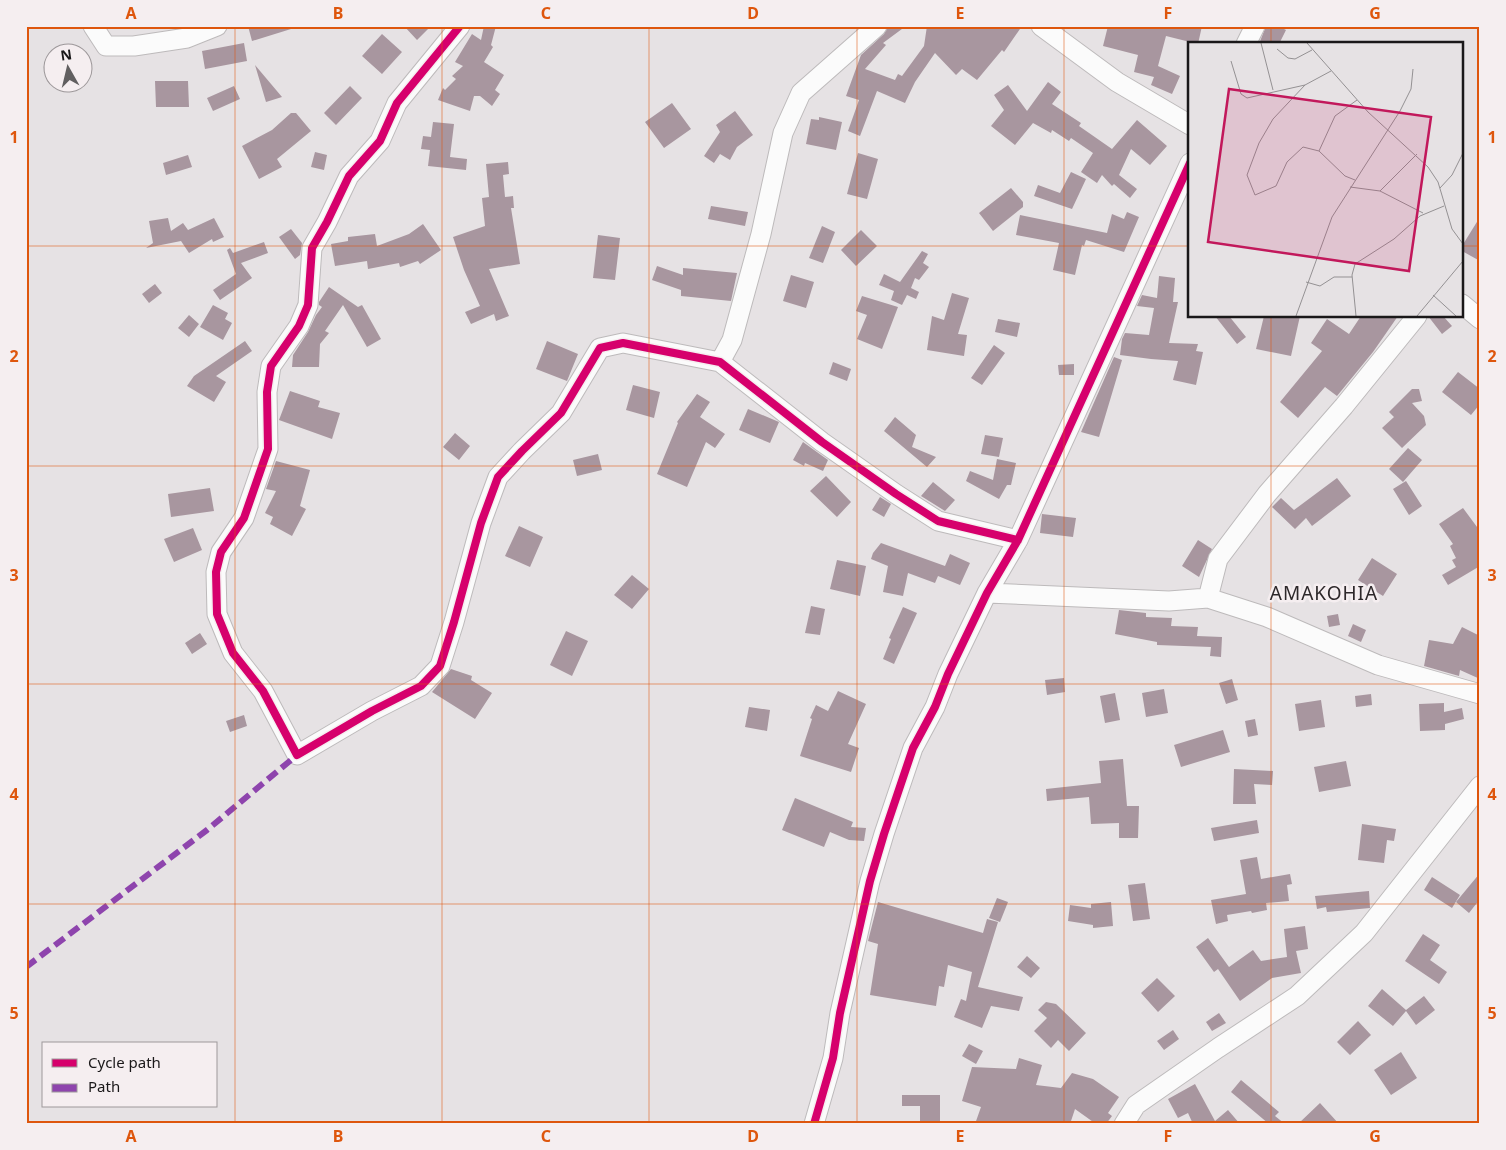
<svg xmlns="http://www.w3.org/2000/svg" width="1506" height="1150" font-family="'Noto Sans',sans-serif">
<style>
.building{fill:#a8969f}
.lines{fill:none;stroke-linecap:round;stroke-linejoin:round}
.minor-casing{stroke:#bdbabb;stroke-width:21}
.minor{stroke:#fbfbfb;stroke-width:19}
.quiet{stroke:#8e44ad;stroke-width:6;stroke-dasharray:12 6;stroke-linecap:butt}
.cycleway-casing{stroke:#f5eef0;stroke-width:11}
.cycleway{stroke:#d6006c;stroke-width:8}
.grid{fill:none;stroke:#de560d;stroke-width:1;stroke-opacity:0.55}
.labels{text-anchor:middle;stroke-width:5;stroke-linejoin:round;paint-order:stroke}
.quarter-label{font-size:19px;letter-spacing:1px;fill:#2d282a;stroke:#f5eef0}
.inset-road{fill:none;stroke:#949193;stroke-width:1}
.view{fill:#c2185b;fill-opacity:0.15;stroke:#c2185b;stroke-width:2.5}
.inset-edge{fill:none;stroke:#1a1819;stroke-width:2.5}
.neatline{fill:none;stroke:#de560d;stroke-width:2}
.grid-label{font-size:16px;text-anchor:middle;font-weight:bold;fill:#de560d}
</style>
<rect width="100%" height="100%" fill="#e6e2e4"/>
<path class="building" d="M248,26H290L291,29L252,41Z
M404,26H431L417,40Z
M484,26H496L491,45L493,47L484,62L504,75L495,90L500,94L492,106L480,96H474L470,111L438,100L443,88L445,90L456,79L452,76L463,66L455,62L472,34L481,40Z
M888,26H906L883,43L886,45L865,69L895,80L898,74L902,76L924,46L927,26H1022L1004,52L1002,50L977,80L962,69L956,75L935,53L915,82L905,103L877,91L860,136L848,131L859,100L846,96L861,55L884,34Z
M1108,26H1129L1141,29L1142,26H1202L1198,44L1166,36L1158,66L1180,76L1172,94L1151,85L1154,77L1134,72L1138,55L1103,46Z
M1266,26H1278L1286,30L1279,44H1259Z
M382,34L402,52L382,74L362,56Z
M244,43L247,61L205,69L202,51Z
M255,65L282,97L266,102Z
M155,81H188L189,107H156Z
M1048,82L1061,92L1052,104L1081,123L1079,126L1112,149L1137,120L1167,146L1150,165L1131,149L1119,175L1137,189L1130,198L1114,184L1112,186L1102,175L1097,183L1081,172L1093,153L1071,138L1069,141L1052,130L1051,133L1033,123L1015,145L991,126L1004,110L994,95L1008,85L1027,111Z
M234,86L240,99L213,111L207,98Z
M350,86L362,98L336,125L324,113Z
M672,103L691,129L664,148L645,122Z
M735,111L753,135L737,147L730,160L720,154L714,163L704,156L720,132L716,125Z
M291,113H296L311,131L277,159L282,167L259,179L242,146L272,130Z
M819,117L842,122L836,150L806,144L811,119L819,120Z
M433,122L454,124L450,157L467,159L466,170L428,166L430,150L421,149L423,136L431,137Z
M315,152L327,155L324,170L311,167Z
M858,153L878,159L867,199L847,194Z
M188,155L192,167L166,175L163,163Z
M508,162L509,174L503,175L505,197L513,196L514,208H511L520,264L489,269L509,316L496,321L494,314L471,324L465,312L480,306L464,270L453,237L485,226L482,198L489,197L486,164Z
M1071,172L1086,179L1072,209L1034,196L1038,185L1060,193Z
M1011,188L1023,202V207L993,231L979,213Z
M711,206L748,212L745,226L708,219Z
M1127,212L1139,217L1124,252L1086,240L1084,246L1082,245L1075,275L1053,270L1059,243L1016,235L1020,215L1107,233L1112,214L1124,219Z
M1480,217V261L1462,251V246Z
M168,218L171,231L183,223L188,230L214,218L224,237L213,242L212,239L189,253L181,241L146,248L153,243L149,221Z
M423,224L441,250L420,264L418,261L400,267L399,263L368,269L367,261L335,266L331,244L348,241V237L375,234L377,246L409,234Z
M822,226L835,232L823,263L809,258Z
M291,229L302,243L300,255L295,259L279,237Z
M861,230L877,246L856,266L841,250Z
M598,235L620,238L615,280L593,278Z
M264,242L268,253L241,263L252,278L220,300L213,290L236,274L227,250L230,248L233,253Z
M922,251L928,254L923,263L929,267L919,280L915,278L911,288L919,292L916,299L907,295L902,305L891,300L894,291L879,285L884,274L900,282Z
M657,266L683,275V268L737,273L731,301L681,296V290L652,280Z
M791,275L814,282L806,308L783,301Z
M1159,276L1175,278L1173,302H1178L1169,343L1198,344L1196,351L1203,352L1196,385L1173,380L1178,361L1151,359L1120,355L1122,339L1125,333L1149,335L1154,308L1137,306L1142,295L1157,298Z
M155,284L162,293L149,303L142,294Z
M329,287L358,307L362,305L381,339L367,347L343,305L325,331L329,333L320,344L319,367H292L293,355L308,332L316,315L322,307L319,305V302Z
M952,293L969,298L958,334L967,335L964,356L927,350L932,316L944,320Z
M862,296L898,307L882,349L857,339L867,315L856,311Z
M213,305L228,313L225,319L232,323L223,340L200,327Z
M189,315L199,324L189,337L178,328Z
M1215,316H1229L1246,337L1237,344Z
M1264,316H1300L1291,356L1256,349Z
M1361,316H1398L1373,352L1337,396L1325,387L1298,418L1280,402L1322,351L1311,343L1327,319L1349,334Z
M1428,316H1443L1452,326L1442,334Z
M998,319L1020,323L1017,337L995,332Z
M245,341L252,351L216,376L226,382L214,402L187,386L194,376Z
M547,341L578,354L567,381L536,369Z
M994,345L1005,353L982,385L971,378Z
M1114,357L1122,360L1099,437L1081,432Z
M833,362L851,369L847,381L829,374Z
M1074,364V375H1059L1058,365Z
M1458,372L1480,389V404L1471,415L1442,392Z
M633,385L660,392L654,418L626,410Z
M1412,389H1419L1422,401L1412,403L1424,416L1426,425L1402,448L1382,428L1394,417L1389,412Z
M290,391L320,401L318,407L340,413L332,439L279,420Z
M697,394L710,402L700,417L725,434L715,448L706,442L687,487L657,474L678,423L677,422Z
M748,409L779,422L770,443L739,430Z
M895,417L916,435L912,447L936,457L927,467L884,431Z
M455,433L470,446L459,460L443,447Z
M985,435L1003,438L999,457L981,454Z
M803,442L828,460L823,471L805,463L804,466L793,460Z
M1408,448L1422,460L1403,482L1389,469Z
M598,454L602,470L577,476L573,460Z
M997,459L1016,463L1011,485H1007L999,499L966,481L970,471L993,480Z
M276,461L310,470L300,506L306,509L292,536L270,524L273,517L265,513L276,491L266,489Z
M826,476L851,502L837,517L810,491Z
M1337,478L1351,496L1312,526L1306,518L1295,529L1272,507L1281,498L1294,510Z
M1406,481L1422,506L1409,515L1393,489Z
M933,482L955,500L945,511L921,496Z
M210,488L214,511L171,517L168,494Z
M880,497L891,504L884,517L872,510Z
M1463,508L1480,531V566L1448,585L1442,575L1456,567L1452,560L1456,558L1450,546L1453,544L1439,524Z
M1042,514L1076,518L1073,537L1040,533Z
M519,526L543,537L530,567L505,556Z
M193,528L202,550L174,562L164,539Z
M1198,540L1212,549L1199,577L1182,566Z
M881,543L945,566L950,554L970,563L960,585L938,576L935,583L908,573L903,596L883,592L888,566L871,559L873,553Z
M1372,558L1397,574L1383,596L1358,580Z
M837,560L866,566L860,596L830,589Z
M632,575L649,589L632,609L614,595Z
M811,606L825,609L820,635L805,633Z
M903,607L917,613L894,664L883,659L891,639L889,638Z
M1119,610L1146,613V617L1172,618L1171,626L1198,627L1197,636L1222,637L1221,657L1210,656L1211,647L1157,645V642L1115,634Z
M1338,614L1340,625L1329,627L1327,616Z
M1353,624L1366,630L1361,642L1348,636Z
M1462,627L1480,636V679L1460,670L1459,676L1424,666L1429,640L1453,644Z
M566,631L588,641L572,676L550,665Z
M200,633L207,644L192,654L185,643Z
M451,669L472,676L471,680L492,693L475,719L432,692Z
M1064,678L1065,692L1047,695L1045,680Z
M1232,679L1238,700L1226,704L1219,683Z
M1164,689L1168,713L1146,717L1142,693Z
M838,691L866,704L848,744L859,748L851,772L800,756L812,719L810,718L816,705L828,711Z
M1115,693L1120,720L1105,723L1100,696Z
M1371,694L1372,705L1356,707L1355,696Z
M1321,700L1325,727L1299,731L1295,704Z
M1444,703V712L1462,708L1464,719L1445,724V730L1420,731L1419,704Z
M749,707L770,710L767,731L745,727Z
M244,715L247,726L230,732L226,721Z
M1255,719L1258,735L1248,737L1245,721Z
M1223,730L1230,752L1181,767L1174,745Z
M1123,759L1127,806H1139L1138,838H1119V823L1091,824L1089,797L1047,801L1046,789L1101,783L1099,761Z
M1346,761L1351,786L1319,792L1314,767Z
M1234,769L1273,771L1272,785L1254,784L1256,804H1233Z
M795,798L853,822L851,827L866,828L864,841L849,840L830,832L824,847L782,830Z
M1257,820L1259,833L1214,841L1211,828Z
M1362,824L1396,829L1394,841L1387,840L1384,863L1358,860Z
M1257,857L1261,879L1290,874L1292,884L1287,885L1289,901L1266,903L1267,910L1252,913L1251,911L1227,915L1228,921L1216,924L1211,900L1246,894L1240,860Z
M1480,873V899L1469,913L1456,902Z
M1432,877L1460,895L1452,908L1424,890Z
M1145,883L1150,919L1133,921L1128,885Z
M1369,891L1370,908L1327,912L1326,907L1317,909L1315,896Z
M997,898L1008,902L1000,922L989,918Z
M878,902L983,933L987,919L998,922L978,987L1023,997L1019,1011L991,1006L982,1028L954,1017L961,999L966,1001L972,972L948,965L944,987L939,986L936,1006L870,995L878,944L868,941Z
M1111,902L1113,926L1093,928V925L1068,921L1070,905L1091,908V904Z
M1305,926L1308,949L1296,951L1301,973L1272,978L1240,1001L1218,969L1214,972L1196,947L1208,938L1229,967L1253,950L1261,961L1287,957L1284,929Z
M1423,934L1440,945L1430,960L1447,972L1439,984L1405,961Z
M1027,956L1040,968L1031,978L1017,967Z
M1157,978L1175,996L1158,1012L1141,993Z
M1382,989L1406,1010L1424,996L1435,1010L1416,1025L1406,1011L1393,1026L1368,1006Z
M1046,1002L1056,1004L1086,1033L1069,1051L1058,1040L1051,1048L1034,1031L1047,1018L1038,1010Z
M1219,1013L1226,1023L1212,1031L1206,1022Z
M1358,1021L1371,1035L1350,1055L1337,1042Z
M1173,1030L1179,1039L1164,1050L1157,1041Z
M969,1044L983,1051L976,1064L962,1056Z
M1401,1052L1417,1078L1391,1095L1374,1070Z
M1019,1058L1042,1065L1036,1085L1061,1088L1072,1073L1093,1079L1119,1097L1108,1113L1112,1116L1106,1124H1096L1075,1109L1070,1124H975L981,1107L962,1101L972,1067L1016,1069Z
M1241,1080L1279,1112L1275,1116L1285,1124H1269L1231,1092Z
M1195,1084L1215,1121L1228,1110L1240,1124H1193L1188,1113L1178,1118L1168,1099Z
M902,1095H940V1123H920V1106H902Z
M1320,1103L1339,1124H1298Z"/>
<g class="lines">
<defs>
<path id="minor" d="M93,26L106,46H134L187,38L217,26
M460,26L397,103L380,141L349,176L327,222L312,248L308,305L299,326L271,366L267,392L268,449L244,518L221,552L216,572L217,614L233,653L263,691L297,755L372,711L421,686L440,666L454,622L481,523L498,477L522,451L561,413L600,348L623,343L720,362L822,442L896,494L938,521L1018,540
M1041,26L1117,82L1190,125
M1246,44L1255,26
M1462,304L1480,319
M720,362L732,340L761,234L783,133L801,93L877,26
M987,593L1169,601L1208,598L1267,617L1378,665L1480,694
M1208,598L1218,559L1267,494L1344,406L1417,316
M814,1124L833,1058L840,1013L870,881L884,834L913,748L935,707L948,674L987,593L1018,540L1190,163
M1124,1124L1136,1105L1218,1048L1297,996L1364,933L1480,786"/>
</defs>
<use href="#minor" class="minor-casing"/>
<use href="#minor" class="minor"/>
<path class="quiet" d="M26,967L207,830L297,755"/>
<defs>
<path id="cycleway" d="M460,26L397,103L380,141L349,176L327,222L312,248L308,305L299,326L271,366L267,392L268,449L244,518L221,552L216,572L217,614L233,653L263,691L297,755L372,711L421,686L440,666L454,622L481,523L498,477L522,451L561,413L600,348L623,343L720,362L822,442L896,494L938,521L1018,540
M814,1124L833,1058L840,1013L870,881L884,834L913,748L935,707L948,674L987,593L1018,540L1190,163"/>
</defs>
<use href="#cycleway" class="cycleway-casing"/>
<use href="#cycleway" class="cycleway"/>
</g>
<path class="grid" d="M235,26V1124M442,26V1124M649,26V1124M857,26V1124M1064,26V1124M1271,26V44M26,246H1190M1462,246H1480M1271,316V1124M26,466H1480M26,684H1480M26,904H1480"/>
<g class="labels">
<g class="quarter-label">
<text x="1324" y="600">AMAKOHIA</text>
</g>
</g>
<g transform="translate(1188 42)">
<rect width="275" height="275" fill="#e6e2e4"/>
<path class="inset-road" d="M73,1L85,48M119,1L180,70L240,125L250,140L264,187L275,202M89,7L100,16L107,17L124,8M43,19L53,52L59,56L117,43L143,29M117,43L85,77L71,101L59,133L67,153L88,144L99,120L115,105L131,109L157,134L167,138M131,109L147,74L169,58M162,145L192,149L235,171M252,146L264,133L275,111M192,149L229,112M118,240L132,244L146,235H164M245,253L268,274M108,274L144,175L212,69L223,47L225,27M168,274L164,233L167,222L206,197L232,174L256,164M229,274L275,219"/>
<path class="view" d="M41,47L243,75L221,229L20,200Z"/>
<rect width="275" height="275" class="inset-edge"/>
</g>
<rect width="1506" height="1150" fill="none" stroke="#f5eef0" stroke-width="55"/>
<rect x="42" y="1042" width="175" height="65" fill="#f5eef0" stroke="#9d989a"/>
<rect x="52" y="1059" width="25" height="8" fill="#d6006c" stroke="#9d989a"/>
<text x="88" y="1068" font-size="15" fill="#1a1819">Cycle path</text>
<rect x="52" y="1084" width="25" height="8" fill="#8e44ad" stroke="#9d989a"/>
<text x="88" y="1092" font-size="15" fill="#1a1819">Path</text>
<g transform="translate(68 68) rotate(352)"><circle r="24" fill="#f5eef0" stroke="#9d989a"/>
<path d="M0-4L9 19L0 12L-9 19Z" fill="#615f60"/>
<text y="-8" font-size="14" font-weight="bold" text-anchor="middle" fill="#1a1819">N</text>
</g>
<rect x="28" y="28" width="1450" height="1094" class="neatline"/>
<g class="grid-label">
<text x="131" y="19">A</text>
<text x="338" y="19">B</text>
<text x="546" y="19">C</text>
<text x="753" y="19">D</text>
<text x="960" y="19">E</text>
<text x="1168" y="19">F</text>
<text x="1375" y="19">G</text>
<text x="14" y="143">1</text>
<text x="1492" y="143">1</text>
<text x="14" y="362">2</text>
<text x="1492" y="362">2</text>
<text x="14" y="581">3</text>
<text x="1492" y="581">3</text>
<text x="14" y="800">4</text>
<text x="1492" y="800">4</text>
<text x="14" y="1019">5</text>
<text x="1492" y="1019">5</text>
<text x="131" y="1142">A</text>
<text x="338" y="1142">B</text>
<text x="546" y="1142">C</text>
<text x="753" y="1142">D</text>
<text x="960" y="1142">E</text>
<text x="1168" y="1142">F</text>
<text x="1375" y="1142">G</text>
</g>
</svg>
